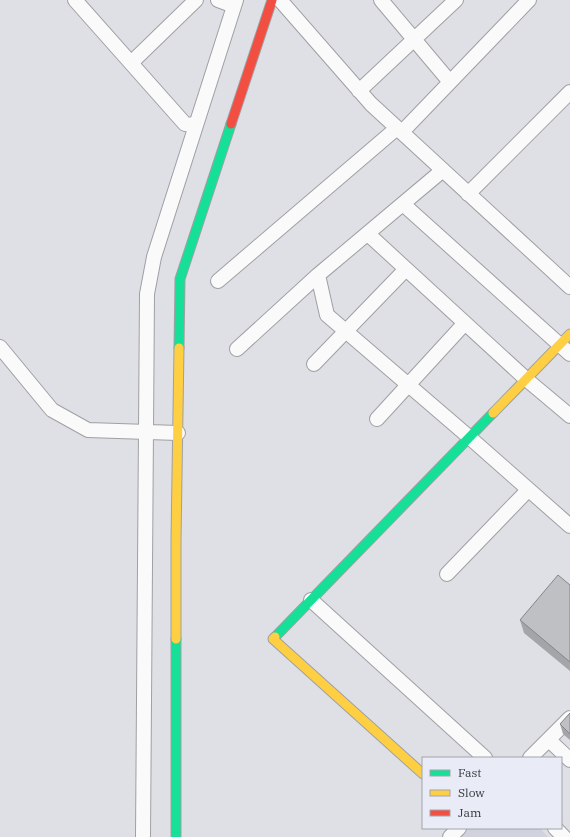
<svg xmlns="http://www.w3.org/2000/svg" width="570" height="837" font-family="'IBM Plex Serif',serif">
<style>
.built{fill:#d0d3dd}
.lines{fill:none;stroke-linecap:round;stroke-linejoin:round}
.street-casing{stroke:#9fa0a3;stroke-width:16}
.fast-casing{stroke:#9fa0a3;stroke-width:11}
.slow-casing{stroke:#9fa0a3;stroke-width:11}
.jam-casing{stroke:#9fa0a3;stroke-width:11}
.street{stroke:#fafafb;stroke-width:14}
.fast{stroke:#16e098;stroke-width:9}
.slow{stroke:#ffcf43;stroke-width:9}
.jam{stroke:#f24e42;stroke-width:9}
.wall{fill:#a4a5a9}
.building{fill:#bfc0c4;stroke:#868689}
</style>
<rect width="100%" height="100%" fill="#dfe0e5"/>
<path class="built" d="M467,828H540L548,837H458Z"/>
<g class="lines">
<defs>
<path id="street" d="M75,0L185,124L196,125
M218,0L234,6
M280,0L371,104L570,287
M381,0L450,82
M131,63L196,0
M359,91L456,0
M402,132L529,0
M443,170L318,275L327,315L469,437L570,526
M468,194L570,92
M403,204L570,354
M368,234L526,379L570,416
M218,281L397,128
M0,347L52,410L88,430L178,433
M237,349L318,275
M314,364L406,269
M377,419L465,323
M447,574L528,490
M311,600L485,758
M549,740L570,760
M530,758L570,718
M555,828L564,837
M143,837L147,294L154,257L236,0
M450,837L459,828"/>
<path id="fast" d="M179,348L180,279L231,124
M275,637L493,413
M176,639V837"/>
<path id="slow" d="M493,413L570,334
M275,637L273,639L423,774
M176,639V540L179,348"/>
<path id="jam" d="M231,124L272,0"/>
</defs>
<use href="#street" class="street-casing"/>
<use href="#fast" class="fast-casing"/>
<use href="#slow" class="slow-casing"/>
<use href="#jam" class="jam-casing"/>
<use href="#street" class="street"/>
<use href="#fast" class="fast"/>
<use href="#slow" class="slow"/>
<use href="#jam" class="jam"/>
</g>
<path class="wall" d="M570,585V671L524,633L520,620Z
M570,713V740L563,734L560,724Z"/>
<path class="building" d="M558,575L570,585V662L520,620Z
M570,713V734L560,724Z"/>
<rect x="422" y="757" width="140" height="72" fill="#e9ecf6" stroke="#a2a4ac"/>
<rect x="430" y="770" width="20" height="6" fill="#16e098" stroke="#a2a4ac"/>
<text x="458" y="777" font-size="12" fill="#37383c">Fast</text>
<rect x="430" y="790" width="20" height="6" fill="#ffcf43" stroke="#a2a4ac"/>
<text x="458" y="797" font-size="12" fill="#37383c">Slow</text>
<rect x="430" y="810" width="20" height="6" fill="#f24e42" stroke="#a2a4ac"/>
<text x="458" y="817" font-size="12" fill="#37383c">Jam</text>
</svg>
